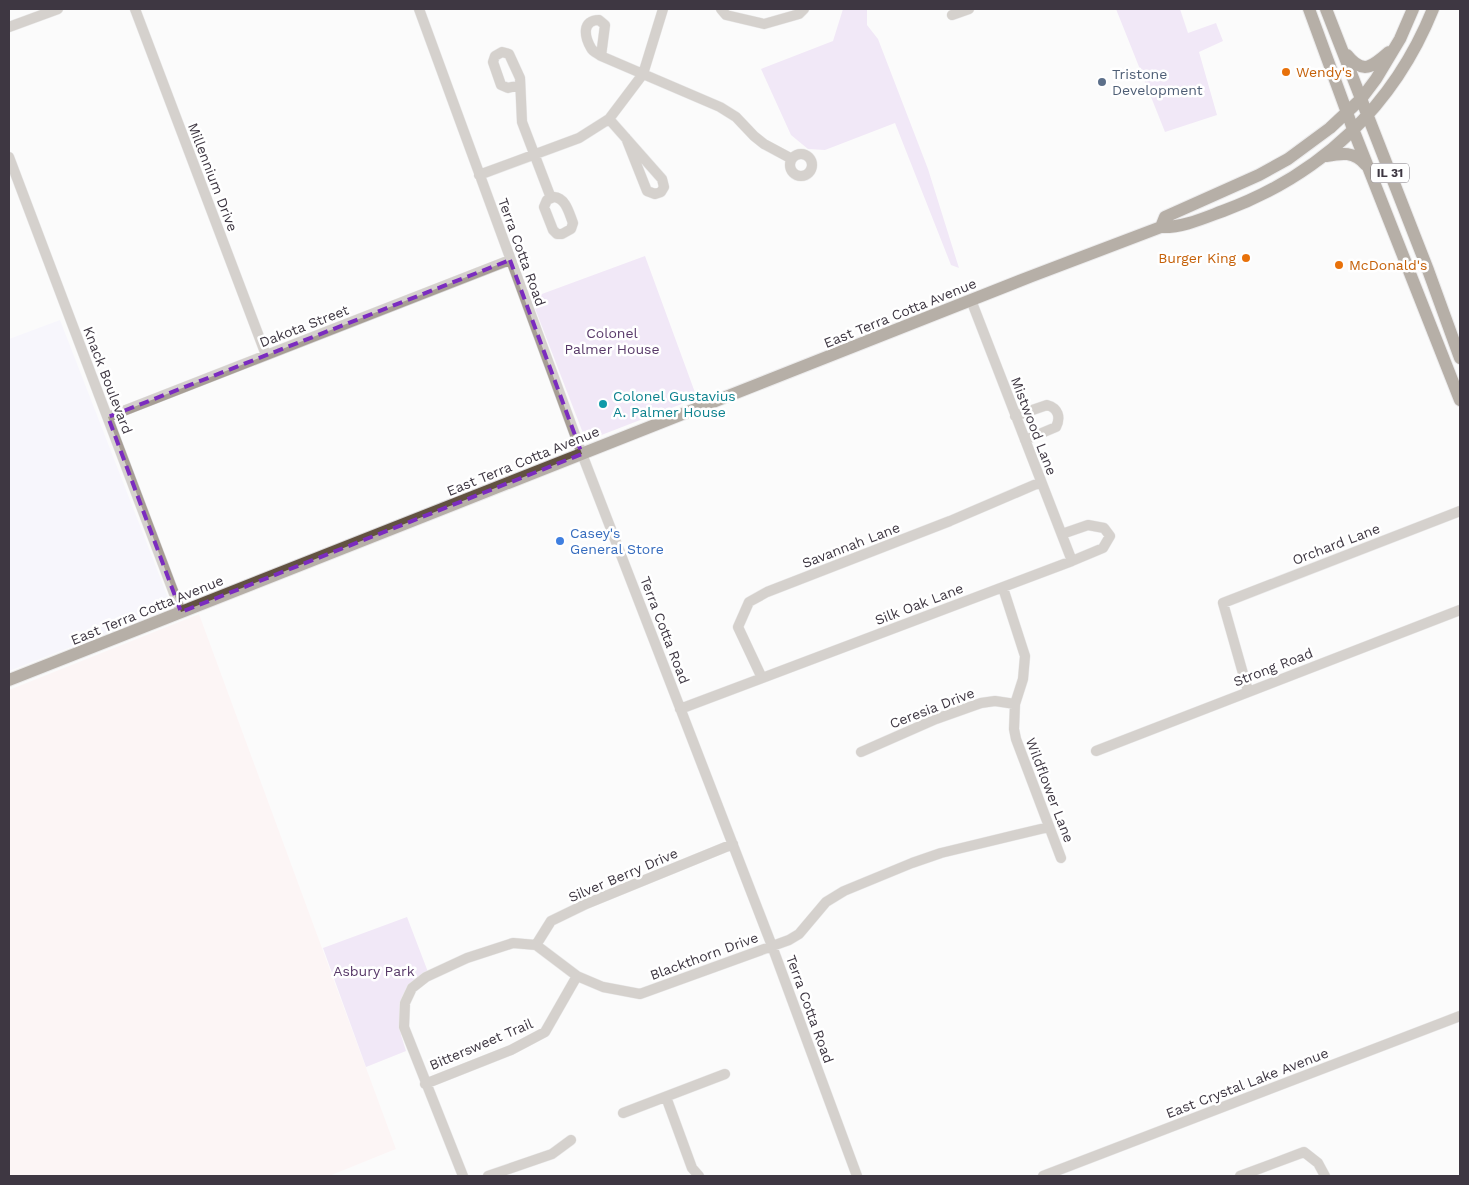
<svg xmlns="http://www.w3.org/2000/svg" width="1469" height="1185" font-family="'Work Sans',sans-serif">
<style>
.commercial{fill:#fdedee}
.industrial{fill:#f2effd}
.green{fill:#e5d0f1}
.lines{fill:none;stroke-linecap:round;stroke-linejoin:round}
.minor-casing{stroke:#d9d8da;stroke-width:11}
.major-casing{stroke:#d9d8da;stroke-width:14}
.minor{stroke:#a79e94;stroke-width:10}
.major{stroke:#625241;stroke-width:12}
.marked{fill:none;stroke:#7b2cbf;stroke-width:4;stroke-dasharray:10 6;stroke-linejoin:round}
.food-dot{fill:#e8710a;stroke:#fff;stroke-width:2}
.service-dot{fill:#5c6f8a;stroke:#fff;stroke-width:2}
.culture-dot{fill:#0f9aa8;stroke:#fff;stroke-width:2}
.shop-dot{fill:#3f7fe0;stroke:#fff;stroke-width:2}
.labels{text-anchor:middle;stroke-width:5;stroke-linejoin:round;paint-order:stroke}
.shield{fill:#fff;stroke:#78737b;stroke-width:1}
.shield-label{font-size:12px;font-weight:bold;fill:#3e3742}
.food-label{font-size:14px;fill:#c56008;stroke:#fff;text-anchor:start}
.service-label{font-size:14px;fill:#4e5e75;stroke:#fff;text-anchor:start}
.street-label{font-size:14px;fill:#3e3742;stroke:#fff}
.park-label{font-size:14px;fill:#583969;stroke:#fff}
.culture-label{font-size:14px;fill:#0d838f;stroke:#fff;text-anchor:start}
.shop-label{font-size:14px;fill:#366cbe;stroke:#fff;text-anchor:start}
</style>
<rect width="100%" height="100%" fill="#fbfbfb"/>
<path class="commercial" d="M199,614L396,1149L329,1176H9V690Z"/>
<path class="industrial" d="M60,320L172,608L9,671V339Z"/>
<path class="green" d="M843,9H867V25L878,39L928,169L959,268L951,265L895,123L825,150L808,149L791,135L761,69L833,41Z
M1116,9H1180L1188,33L1216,23L1223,41L1199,52L1217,115L1165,132Z
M645,256L697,398L586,441L531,298Z
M407,917L428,972L411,987L400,1023L401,1035L406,1051L366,1067L323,948Z"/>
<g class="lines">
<defs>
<path id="minor" d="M135,9L266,355
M419,9L582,454L772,946L857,1176
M721,9L726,15L764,24L799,14L804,9
M952,15L969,9
M9,27L58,9
M601,56L605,25L599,20C582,20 584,36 591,48C593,52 597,53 601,56L720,107L736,117L754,136L764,144L792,159
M520,85L508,88L501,85L493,62L495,56L502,52L509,54L520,78L522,122L551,198
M609,119L662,179L664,187L661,192L655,194L647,191L626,138
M790 165a11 11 0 1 1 22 0a11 11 0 1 1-22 0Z
M9,157L181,612
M479,175L579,138L609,119L643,74L663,9
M554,197C566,198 569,213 573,223L571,229L562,234H557L553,230L544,207L547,200Z
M971,300L1072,561
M1015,416L1047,405C1058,408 1061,417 1056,427L1025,440
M108,417L510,260
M1003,588L1025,656L1023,679L1015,704L1014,729L1016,739L1061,858
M762,678L738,627L749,602L767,592L950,521L1041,482
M1248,691L1223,603L1460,511
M680,709L1072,561L1103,548L1110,536L1104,528L1088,525L1062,534
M1096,751L1460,610
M861,752L936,719L981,703L995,701L1015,704
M536,945L551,921L586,904L733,844
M425,1084L511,1050L545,1032L577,976
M666,1097L692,1168L699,1176
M623,1113L725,1074
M463,1176L404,1027L405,1003L412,988L426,977L467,958L513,943L536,945L577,976L603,987L640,994L789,940L799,934L826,902L844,891L912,863L941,853L1049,827
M488,1176L552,1154L571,1140
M1043,1176L1460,1016
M1240,1176L1304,1152L1318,1163L1325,1176"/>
<path id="major" d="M1309,9L1353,129L1460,400
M1326,9L1428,270L1460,358
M1347,55C1363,75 1372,67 1389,52
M1326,156C1342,153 1354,151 1366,165
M1161,227L1165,217L1259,175L1288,159L1330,128L1361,99L1376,79L1400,39L1413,9
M9,680L1032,276L1161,227C1182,228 1204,218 1223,211C1321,175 1394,106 1433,9"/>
</defs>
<use href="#minor" class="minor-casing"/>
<use href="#major" class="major-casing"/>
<use href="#minor" class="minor"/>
<use href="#major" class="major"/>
</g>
<path d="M0 0H1469V1185H0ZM510,260L582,454L181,612L108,417Z" fill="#fbfbfb" fill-opacity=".55" fill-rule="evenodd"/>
<path class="marked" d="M510,260L582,454L181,612L108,417Z"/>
<g class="food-dot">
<circle cx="1286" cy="72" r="5"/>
<circle cx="1246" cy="258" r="5"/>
<circle cx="1339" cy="265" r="5"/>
</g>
<circle class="service-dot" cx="1102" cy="82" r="5"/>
<circle class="culture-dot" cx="603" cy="404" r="5"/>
<circle class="shop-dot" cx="560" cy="541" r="5"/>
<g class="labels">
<rect class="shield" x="1371" y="163.5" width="38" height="19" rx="4"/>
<g class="shield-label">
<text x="1390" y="177">IL 31</text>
</g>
<g class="food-label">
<text x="1296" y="77">Wendy's</text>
<text x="1236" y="263" text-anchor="end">Burger King</text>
<text x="1349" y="270">McDonald's</text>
</g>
<g class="service-label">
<text x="1112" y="79">Tristone<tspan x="1112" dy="16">Development</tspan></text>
</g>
<g class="street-label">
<text transform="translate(213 177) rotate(69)" y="5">Millennium Drive</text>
<text transform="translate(522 252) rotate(70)" y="5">Terra Cotta Road</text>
<text transform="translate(900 313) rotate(-22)" y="5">East Terra Cotta Avenue</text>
<text transform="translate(304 326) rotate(-21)" y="5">Dakota Street</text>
<text transform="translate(108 380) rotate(69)" y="5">Knack Boulevard</text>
<text transform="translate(1034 426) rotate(69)" y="5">Mistwood Lane</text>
<text transform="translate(523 461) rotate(-22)" y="5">East Terra Cotta Avenue</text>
<text transform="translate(1336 544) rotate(-21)" y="5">Orchard Lane</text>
<text transform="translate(851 545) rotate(-21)" y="5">Savannah Lane</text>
<text transform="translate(919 604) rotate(-21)" y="5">Silk Oak Lane</text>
<text transform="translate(147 610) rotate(-22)" y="5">East Terra Cotta Avenue</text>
<text transform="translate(665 630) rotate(69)" y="5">Terra Cotta Road</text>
<text transform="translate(1273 667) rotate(-21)" y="5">Strong Road</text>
<text transform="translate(932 708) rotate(-21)" y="5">Ceresia Drive</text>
<text transform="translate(1050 790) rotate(69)" y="5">Wildflower Lane</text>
<text transform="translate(623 875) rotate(-23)" y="5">Silver Berry Drive</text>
<text transform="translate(704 956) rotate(-20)" y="5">Blackthorn Drive</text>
<text transform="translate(810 1009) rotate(70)" y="5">Terra Cotta Road</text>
<text transform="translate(481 1044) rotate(-23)" y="5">Bittersweet Trail</text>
<text transform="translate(1247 1083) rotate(-21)" y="5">East Crystal Lake Avenue</text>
</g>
<g class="park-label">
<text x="612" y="338">Colonel<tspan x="612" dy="16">Palmer House</tspan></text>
<text x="374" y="976">Asbury Park</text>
</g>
<g class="culture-label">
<text x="613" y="401">Colonel Gustavius<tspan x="613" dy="16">A. Palmer House</tspan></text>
</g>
<g class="shop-label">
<text x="570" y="538">Casey's<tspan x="570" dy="16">General Store</tspan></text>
</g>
</g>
<rect width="1469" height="1185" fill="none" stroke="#3e3742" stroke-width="20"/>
</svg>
